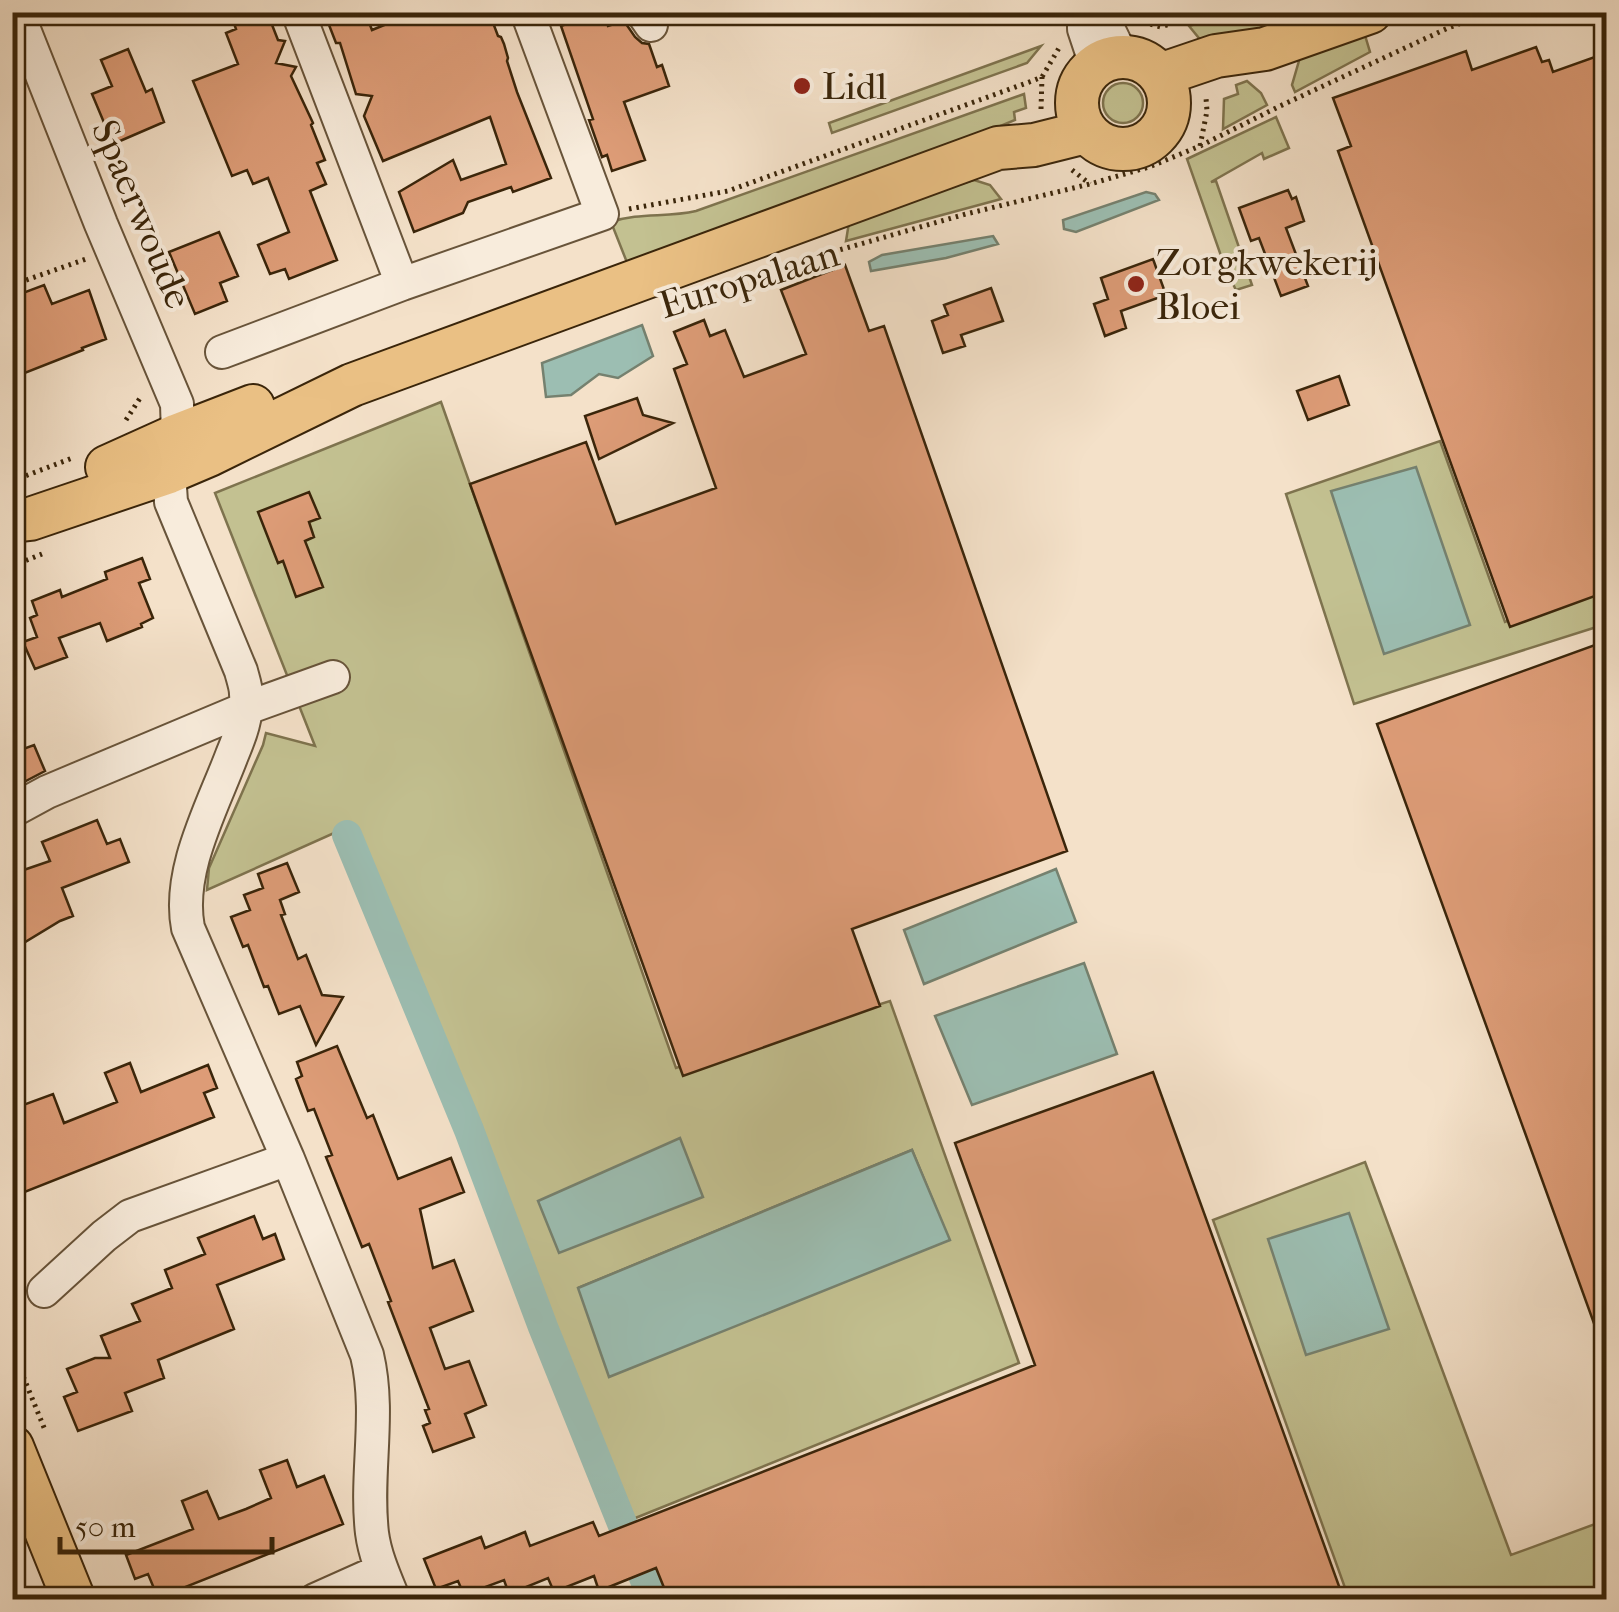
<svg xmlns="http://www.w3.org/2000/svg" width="1619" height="1612" font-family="'IM FELL French Canon',serif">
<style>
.green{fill:#c3c191;stroke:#7e734e;stroke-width:2.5;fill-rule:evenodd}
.water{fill:#9cbeb2;stroke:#75816f;stroke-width:2.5}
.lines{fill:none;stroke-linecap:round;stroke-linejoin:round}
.canal{stroke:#9cbeb2;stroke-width:30}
.building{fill:#dd9c77;stroke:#3a250a;stroke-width:2.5}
.minor-casing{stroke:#68543a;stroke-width:36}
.major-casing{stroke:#3a250a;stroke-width:46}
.path{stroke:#3a250a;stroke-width:5;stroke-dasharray:2.5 5;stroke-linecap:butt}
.minor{stroke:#f8ecdc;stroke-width:32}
.major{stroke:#eac084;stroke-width:42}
.poi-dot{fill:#8f2418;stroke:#f8ecdc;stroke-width:4}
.labels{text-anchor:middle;stroke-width:8;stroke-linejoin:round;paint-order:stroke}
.poi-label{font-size:38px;fill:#3a250a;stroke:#f8ecdc;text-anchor:start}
.street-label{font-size:38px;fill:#3a250a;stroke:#f8ecdc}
</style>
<rect width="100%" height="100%" fill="#f4e1c9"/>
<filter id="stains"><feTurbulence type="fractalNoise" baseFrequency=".002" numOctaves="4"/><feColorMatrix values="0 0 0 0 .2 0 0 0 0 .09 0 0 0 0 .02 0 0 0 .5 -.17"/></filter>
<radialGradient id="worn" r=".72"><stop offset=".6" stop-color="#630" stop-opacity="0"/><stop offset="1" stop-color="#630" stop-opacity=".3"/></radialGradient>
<path class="green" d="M1233,13H1325L1203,43L1189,26Z
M1364,32L1370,52L1295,92L1292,85L1301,54Z
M1041,46L1027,63L832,133L829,123Z
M1247,81L1261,93L1267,105L1223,129L1224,99L1238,94L1236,85Z
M1103 103a20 20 0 1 1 40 0a20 20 0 1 1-40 0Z
M1024,94L1026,108L1014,112L1015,120L890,172L628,265L611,222C640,212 666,218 696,211Z
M1276,117L1289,148L1264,159L1262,153L1211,182L1216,181L1252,285L1236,290L1226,270L1187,159Z
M974,180L990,185L1001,199L846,241L850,216Z
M441,402L676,1068L890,1001L1019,1363L628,1521L447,1056L352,825L207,890L209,868L263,745L266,733L315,746L215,493ZM912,1150L949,1240L578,1288Z
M1440,441L1505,622L1606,587V624L1354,704L1286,494Z
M1365,1162L1511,1555L1606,1520V1599H1349L1213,1220Z"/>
<path class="water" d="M1146,192L1155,194L1159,200L1076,232L1064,229L1063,220Z
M993,236L998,244L946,258L871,271L869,262L882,255Z
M642,325L653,356L618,378L599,374L571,395L546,397L542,363Z
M1416,467L1470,625L1384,654L1331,491Z
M1056,869L1076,922L924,984L904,930Z
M1084,963L1117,1054L972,1105L935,1016Z
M680,1138L703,1197L559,1253L538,1201Z
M912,1150L950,1240L609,1377L578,1288Z
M1349,1213L1389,1329L1306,1355L1268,1239Z"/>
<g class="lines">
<path class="canal" d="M347,835L469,1130L543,1327L653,1600"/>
</g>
<path class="building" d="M230,12H267L278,40L285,41L276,63L296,67L291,76L313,123L311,125L325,160L317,163L326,184L310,191L337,260L289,279L285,269L270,274L258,245L289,232L268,178L253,184L247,170L232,176L193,81L238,64L226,33L236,29Z
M324,12H365L372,30L416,12H427L430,21L455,12H489L498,36L501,37L504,44L508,58L507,61L517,92L551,178L513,192L511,187L468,202L463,213L414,232L399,192L453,160L461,180L506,164L490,117L383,161L364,116L372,96L356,94L340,43H336Z
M599,12H603L608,26L624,21L635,37L642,43L649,44L657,67L662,65L669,86L624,102L645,160L612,171L607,155L602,157L589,120L593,119L561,26Z
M1536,47L1542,62L1549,60L1553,72L1606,53V592L1510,627L1338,151L1351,146L1333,98L1466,51L1472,70Z
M128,49L146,92L152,89L164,122L113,144L92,94L112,86L101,60Z
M1288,190L1292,199L1296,197L1304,221L1286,228L1308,286L1281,296L1259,238L1251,241L1239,208Z
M219,232L238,276L220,283L227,301L195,314L169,252Z
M1153,259L1166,295L1121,311L1126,328L1105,336L1094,304L1108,299L1101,278Z
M845,265L869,331L884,326L1067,851L852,929L880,1006L683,1076L470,484L586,442L616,524L716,488L674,369L687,364L674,332L704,320L710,336L725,330L744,377L806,354L781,290Z
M44,285L52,304L89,290L106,339L82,348L83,350L12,378V297Z
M991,288L1003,321L961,335L965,346L943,353L932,321L948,315L944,305Z
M1339,376L1349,405L1308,420L1297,391Z
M637,398L643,415L673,423L599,459L585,416Z
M309,492L320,518L309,522L314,537L305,541L323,587L296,597L283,561L278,563L258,512Z
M142,558L150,579L139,583L153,618L141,624L142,627L107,641L100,623L59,638L67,657L35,669L23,642L37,637L30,618L37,615L32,601L60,590L62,597L107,579L105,572Z
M1606,641V1350L1604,1351L1377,724Z
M34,745L45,771L22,783L12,753Z
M97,820L107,844L120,839L129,862L62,888L73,916L60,921L12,950V874L50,861L42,842Z
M287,863L299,892L280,900L285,914L281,915L298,959L306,955L322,995L343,997L316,1045L300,1006L279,1014L268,986L264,987L248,945L243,947L231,917L250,910L244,895L263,888L258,874Z
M337,1046L367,1118L373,1115L398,1179L451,1158L464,1192L420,1209L433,1268L454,1260L473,1311L430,1328L445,1369L469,1361L486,1405L465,1414L474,1437L433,1452L423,1426L430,1423L425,1410L429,1409L388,1302L391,1301L369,1244L362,1247L326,1157L332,1155L314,1109L308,1111L296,1079L302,1076L297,1062Z
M130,1063L141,1092L208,1065L217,1088L204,1093L214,1117L12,1197V1109L53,1094L64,1123L117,1102L105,1073Z
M1153,1072L1344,1600H669L656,1568L599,1591L594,1576L554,1592L548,1578L509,1594L504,1580L464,1595L458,1581L436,1589L424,1559L481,1537L485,1548L525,1532L530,1546L593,1522L599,1536L1035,1365L955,1143Z
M254,1216L263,1239L275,1234L284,1259L217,1285L234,1329L158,1360L164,1378L125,1393L132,1411L78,1431L64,1397L77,1392L67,1369L95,1358H110L101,1336L140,1321L132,1304L172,1288L165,1270L205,1254L198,1238Z
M287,1460L297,1487L324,1476L343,1524L158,1598L148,1574L135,1579L126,1555L193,1529L182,1501L207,1491L219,1519L246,1509L271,1498L260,1470Z"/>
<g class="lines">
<defs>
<path id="minor" d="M17,12L101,224L177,404L178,435L169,472L171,502L241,671C243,679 246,687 246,694C248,715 240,736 232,755C212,808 177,871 188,928L288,1159L367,1355C381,1414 365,1473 372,1533C375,1556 385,1578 394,1600
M298,12L402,284
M642,12L651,25
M1084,12V29L1096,65
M1096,12L1104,20L1122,57
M222,352L402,284L602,214L527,12
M12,811L47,792L247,708L333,677
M44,1291L104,1236L130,1216L288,1159
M315,1600L382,1570"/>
<path id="major" d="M1077 103a46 46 0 1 1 92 0a46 46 0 1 1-92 0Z
M1160,75L1216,56L1265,49L1370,12
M107,467L178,435L253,406
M12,521L30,519L169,472L209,455L352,385L998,148L1034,145L1086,132
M12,1447L74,1600"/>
</defs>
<use href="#minor" class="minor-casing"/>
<use href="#major" class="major-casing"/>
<path class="path" d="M1136,20L1161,27L1205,12
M1041,109L1042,77
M1200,146L1207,111L1206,98
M1072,170L1090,184
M629,209L728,191L1032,81L1042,77L1059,48
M797,262L966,214L1090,184L1149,167L1200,146L1280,106L1448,28L1491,12
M12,285L86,259
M126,420L142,395
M12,481L75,457
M12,566L42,554
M12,1349L45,1430"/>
<use href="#minor" class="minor"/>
<use href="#major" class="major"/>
</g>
<g class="poi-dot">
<circle cx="802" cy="86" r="10"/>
<circle cx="1136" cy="284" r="10"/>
</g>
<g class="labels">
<g class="poi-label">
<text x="822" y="99">Lidl</text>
<text x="1156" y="275">Zorgkwekerij<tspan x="1156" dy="44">Bloei</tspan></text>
</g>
<g class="street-label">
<text transform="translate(142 214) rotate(67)" y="13">Spaerwoude</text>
<text transform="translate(749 279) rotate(-17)" y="13">Europalaan</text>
</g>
</g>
<rect width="1619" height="1612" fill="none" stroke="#f4e1c9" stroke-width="50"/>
<rect x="15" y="15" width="1589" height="1582" fill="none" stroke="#3a250a" stroke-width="5"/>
<rect x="25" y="25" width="1569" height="1562" fill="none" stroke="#3a250a" stroke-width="2.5"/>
<path d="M60 1537v15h212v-15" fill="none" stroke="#3a250a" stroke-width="5"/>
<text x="75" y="1537" font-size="30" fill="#3a250a" stroke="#f8ecdc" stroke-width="8" paint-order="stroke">50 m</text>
<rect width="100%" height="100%" filter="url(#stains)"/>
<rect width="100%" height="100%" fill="url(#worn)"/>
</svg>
